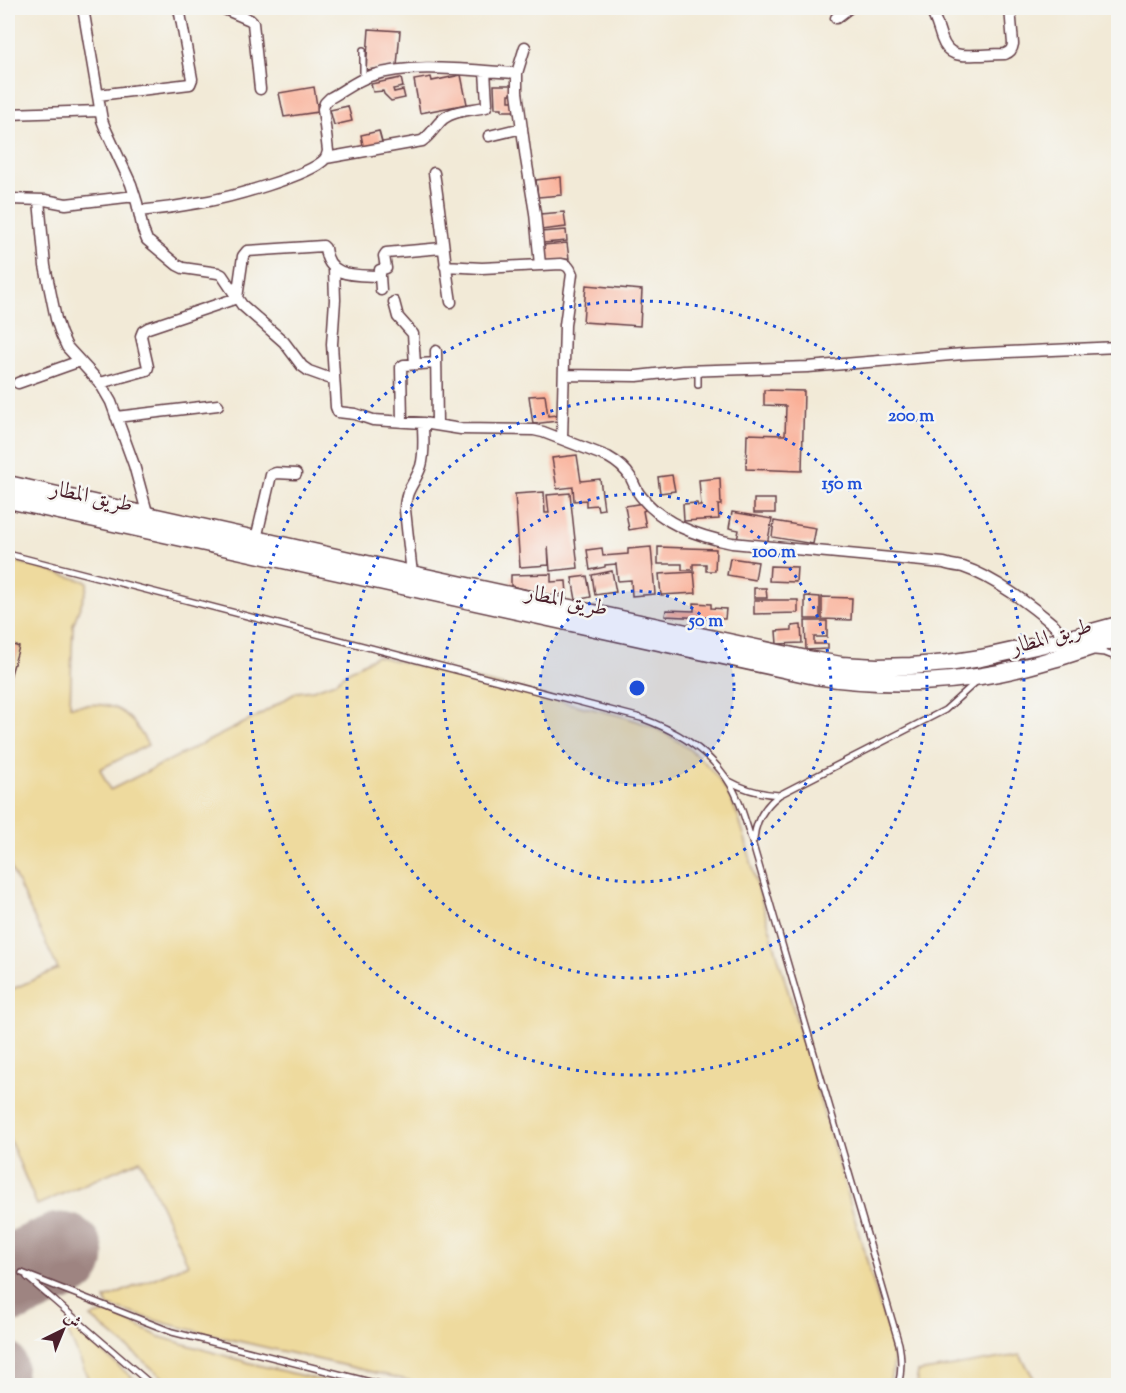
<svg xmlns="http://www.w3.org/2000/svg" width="1126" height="1393" font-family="'Sorts Mill Goudy',Amiri,serif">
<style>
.sand{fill:#eeda9e;stroke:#9c7c64;stroke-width:1.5}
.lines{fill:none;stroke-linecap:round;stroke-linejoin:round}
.taxiway{stroke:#9e8481;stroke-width:34}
.runway{stroke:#9e8481;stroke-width:87}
.building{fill:#faae95}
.service-casing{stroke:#633d45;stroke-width:8}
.minor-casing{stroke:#633d45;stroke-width:13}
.primary-casing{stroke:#633d45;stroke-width:19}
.service{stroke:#fff;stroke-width:5}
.minor{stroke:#fff;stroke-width:10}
.primary{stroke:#fff;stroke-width:16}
.ring{fill:none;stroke:#1d4ed8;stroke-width:3;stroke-dasharray:3 6}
.labels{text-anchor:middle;stroke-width:5;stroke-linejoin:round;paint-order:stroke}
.street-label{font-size:22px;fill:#4a1f2b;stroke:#f6f6f2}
.centre{fill:#1d4ed8;stroke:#f6f6f2;stroke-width:3}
.ring-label{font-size:18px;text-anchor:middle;font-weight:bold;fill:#1d4ed8;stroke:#f6f6f2;stroke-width:5;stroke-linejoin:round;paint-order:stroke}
</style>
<rect width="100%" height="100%" fill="#f6f6f2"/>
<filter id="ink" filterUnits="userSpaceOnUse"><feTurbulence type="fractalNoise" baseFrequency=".0167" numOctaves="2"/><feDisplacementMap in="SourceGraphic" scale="12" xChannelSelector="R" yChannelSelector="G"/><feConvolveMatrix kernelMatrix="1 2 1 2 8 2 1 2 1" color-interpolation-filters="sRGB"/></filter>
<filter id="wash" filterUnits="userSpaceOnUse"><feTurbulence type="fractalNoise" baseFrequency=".008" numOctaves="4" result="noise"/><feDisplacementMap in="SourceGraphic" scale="24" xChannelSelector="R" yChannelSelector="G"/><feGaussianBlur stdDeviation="1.35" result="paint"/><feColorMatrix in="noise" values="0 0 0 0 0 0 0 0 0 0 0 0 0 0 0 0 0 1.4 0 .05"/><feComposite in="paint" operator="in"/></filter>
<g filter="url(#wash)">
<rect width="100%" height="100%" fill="#f2ead7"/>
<path class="sand" d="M8,559L88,582L86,591L73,625L70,706C113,701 126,706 148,745L100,769L110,790L256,717L297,692L313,690L335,682L349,671L376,656C442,672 507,686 572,704C600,711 629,716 655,728C682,741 709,762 724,787C740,813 748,848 755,878L889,1336L894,1363L889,1385H429L234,1340L168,1324L108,1306L105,1299L188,1264L140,1160L37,1205L8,1136V991L58,969L10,866H8V686L19,647L8,643Z
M109,1312L160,1337L257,1365L341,1385H172L91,1317Z
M71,1326L141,1385H91L66,1328Z
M1020,1355L1038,1385H916L918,1372Z"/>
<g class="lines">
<path class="taxiway" d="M8,1359L10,1366L8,1386"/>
<path class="runway" d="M8,1280L61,1256"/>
</g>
<g id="blocks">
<path class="building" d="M369,29L400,31L397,66L366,70Z
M461,75L467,104L420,113L414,80L431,77L432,81Z
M401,78L403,87L393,89L394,92L403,90L405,98L391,101L384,94L383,91L373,92L371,84Z
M494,85H514L515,94H509V101H515V111H502V108H495Z
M314,87L318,112L284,117L279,93Z
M348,106L352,121L334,125L330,110Z
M379,131L383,146L364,150L361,135Z
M561,177L562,195L538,197L536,180Z
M564,212L566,227L541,230L540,214Z
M566,230L567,241L543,243L541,232Z
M567,243L569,259L544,261L543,245Z
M586,285L642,290L640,326L583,322Z
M764,390L804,391L802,471L746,469L747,434L785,435L786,406L764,405Z
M545,395L548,416L556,415L557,421L533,424L529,396Z
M577,455L581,481L600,479L604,509L598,510L597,505L586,506V500L574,501L573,487L557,489L552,458Z
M672,475L675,491L660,493L658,477Z
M720,478L721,505H718L719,519L684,521L683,504L697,503L698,506H701L699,480Z
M544,492L545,513H549L547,495L570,493L578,568L550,571L548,546L549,565L520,567L515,494Z
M754,499H775V513H754Z
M644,503L645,510L643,511L646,527L629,530L625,506Z
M732,512L772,519L767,545L737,540L739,530L729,528Z
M774,521L816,528L813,544L772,537Z
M651,547L655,594L632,596L631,580L618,581L616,564L605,565V567L590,570L587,550L602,548L603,556L628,554V549Z
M658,547L716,549L715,571H706V564H693V570H682V564H658Z
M730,558L758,562L755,580L727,575Z
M770,566L797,567L796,582L769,581Z
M612,571L616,592L595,595L592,575Z
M694,572L696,593L661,595L659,574Z
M551,574V582L566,581L567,594L551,595L511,586V575Z
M587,576L591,597L576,600L572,578Z
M754,588H766L767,598H754Z
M805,596L820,597V619H805Z
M822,597L852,598L851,620L822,619Z
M754,600H798V613L754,614Z
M694,603L711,604V608L726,609L725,619L665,616L666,610L694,611Z
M805,621H827V637H814V644H828V649L806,650Z
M801,625L802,643L777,644L776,631L792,630V626Z
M8,643L19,647L8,684Z"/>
</g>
</g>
<g filter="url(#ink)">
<use href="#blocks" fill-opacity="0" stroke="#633d45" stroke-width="1.5"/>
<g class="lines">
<defs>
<path id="service" d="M363,50V79
M698,371V385
M8,554L641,718C675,730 706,748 727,779C740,798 746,823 753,845L899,1344C902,1359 902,1371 898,1386
M1095,652L1105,653L1118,658
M729,781C745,790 761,794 779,795
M754,840C755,821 765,806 779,795L945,710L976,682
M22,1273L172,1332L386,1386
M27,1277L153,1386"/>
<path id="minor" d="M83,8L102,120L105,128L131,184L137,203L143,230L147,240L177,265L183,268L218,273L222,275L242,305L284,342L302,366L309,371L334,380
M222,8L250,20L253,23L260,89
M929,8C936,17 938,28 942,39C948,56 960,56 976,55C986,55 996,54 1005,54C1010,52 1012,50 1013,44L1010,8
M836,18L849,8
M525,47L517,73V92L526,159L535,213L540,265
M98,95L190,84L192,79L179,8
M8,114L100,111
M489,136L522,128
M326,158L422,141C431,135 435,126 443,119C454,110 472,110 486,107L487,103L485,71
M434,173C441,216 444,259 451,302
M8,199L45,200L66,204L135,196
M39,200L45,266L56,319L61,334L67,347L100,383L111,402L134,465L148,516
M139,211C161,209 182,206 203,202C227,198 310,176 325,159C327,156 327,155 328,151L323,109L325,103L330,98C342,92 357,80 370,76C415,62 471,71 517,73
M445,266L482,268L561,264C568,265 570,268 572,274L565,325L562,439
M334,268L335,300L332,344L336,407L338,412L355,414L373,420L423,423L461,429L534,430L543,432L608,457C617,462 625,468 631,478C634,484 636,490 640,495C662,524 697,536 732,543L944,563C950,565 957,566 963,567C993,577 1031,605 1055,626L1059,631L1063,640
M380,276L381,290
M394,302L398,317L413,334L415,364
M436,351L437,424
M564,375L637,376L683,371L808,367L963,354L1118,347
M18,383L80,361
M100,383L147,370L148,367L141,336L143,331L148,328L237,298L243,256L247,251L323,246L325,248C328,278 355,275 378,276L380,275V270L386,268L384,256L386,253L442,248
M116,417L218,405
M402,422L401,367L404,365L436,363
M256,539L271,475L276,473L296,474
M412,574L405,510C405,489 415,484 421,466C425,453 423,436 423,423"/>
<path id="primary" d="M8,484L412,574L807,659L841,665L877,667L911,666L948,663L981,658L1063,640L1118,625
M8,500L815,676C876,685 938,685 999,673C1039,665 1079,651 1118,638"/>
</defs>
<use href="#service" class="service-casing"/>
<use href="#minor" class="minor-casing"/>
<use href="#primary" class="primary-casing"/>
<use href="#service" class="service"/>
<use href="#minor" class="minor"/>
<use href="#primary" class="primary"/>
</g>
</g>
<circle cx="637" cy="688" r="97" fill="#1d4ed8" fill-opacity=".12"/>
<g class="ring">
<circle cx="637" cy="688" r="97"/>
<circle cx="637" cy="688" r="194"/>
<circle cx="637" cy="688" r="290"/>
<circle cx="637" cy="688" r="387"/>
</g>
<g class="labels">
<g class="street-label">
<text transform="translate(92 495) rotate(12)" y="8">طريق المطار</text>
<text transform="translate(567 599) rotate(12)" y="8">طريق المطار</text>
<text transform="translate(1051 635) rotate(-16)" y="8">طريق المطار</text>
</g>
</g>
<circle cx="637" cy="688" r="9" class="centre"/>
<g class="ring-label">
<text x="911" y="421">200 m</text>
<text x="842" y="489">150 m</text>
<text x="774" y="557">100 m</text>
<text x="706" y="626">50 m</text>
</g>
<rect width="1126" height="1393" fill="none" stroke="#f6f6f2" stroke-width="30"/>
<g transform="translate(63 1330) rotate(43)" stroke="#f6f6f2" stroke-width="4.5" paint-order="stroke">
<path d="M0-4.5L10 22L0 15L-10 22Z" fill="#4a1f2b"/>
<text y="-9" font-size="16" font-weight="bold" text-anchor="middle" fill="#4a1f2b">ش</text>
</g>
</svg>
